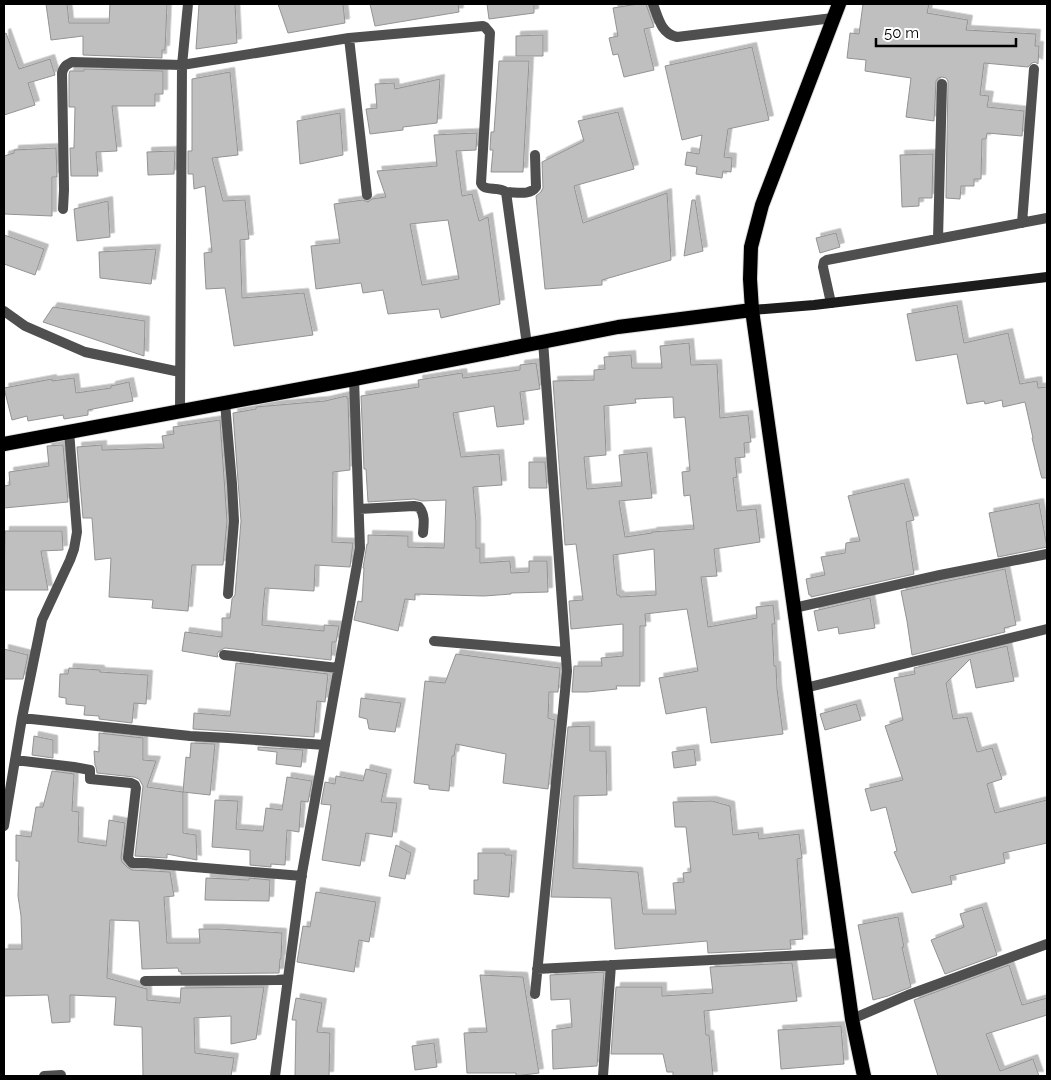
<svg xmlns="http://www.w3.org/2000/svg" width="1051" height="1080" font-family="Raleway,sans-serif">
<style>
.building{fill:#bfbfbf;stroke:#939393;fill-rule:evenodd;filter:url(#shadow)}
.lines{fill:none;stroke-linecap:round;stroke-linejoin:round}
.trunk-casing{stroke:#dbdbdb;stroke-width:16}
.service{stroke:#4f4f4f;stroke-width:10}
.minor{stroke:#4f4f4f;stroke-width:10}
.secondary{stroke:#1c1c1c;stroke-width:10}
.trunk{stroke:#000;stroke-width:14}
</style>
<defs>
<filter id="shadow"><feDropShadow dx="4.5" dy="-4.5" stdDeviation="0" flood-color="#0004"/></filter>
</defs>
<rect width="100%" height="100%" fill="#fff"/>
<path class="building" d="M46,4H67L69,23H109L110,4H167L165,50H162V58L83,55V36L51,40Z
M199,4H235L237,43L196,49Z
M278,4H343L345,23L288,33Z
M370,4H458L459,12L375,26Z
M487,4H534V13L489,19Z
M638,4H646L653,24L654,27L644,29L654,70L624,77L618,54L613,55L609,38L618,36L613,8Z
M863,4H929L927,13L968,20L966,30L1036,34L1035,46H1039L1038,64L1035,62L1032,63L1028,67L984,63L980,95L989,96L987,107L1024,111L1022,136L987,133L986,139H982L981,179H974V186H961L960,199L946,198L948,81L946,78L942,77L938,78L936,81L934,121L906,117L911,78L865,71L866,60L847,58L850,33L859,34Z
M6,33L19,69L50,59L55,75L28,83L35,105L4,115V34Z
M543,35V56H516V36Z
M752,47L769,120L728,129L724,157L732,158L731,172L723,171L722,178L696,174L697,167L685,165L687,152L699,154L702,135L682,140L665,66Z
M499,61H529L523,172H491L493,150H490L491,132H494Z
M84,69L163,71V94H155V106H112L117,151L96,152L98,176H71L70,148H74L75,107H69V74L70,71H84Z
M230,72L238,155L212,158L223,201L245,200L249,239L240,240L242,298L304,293L313,335L234,346L225,288L206,289L204,253L212,252L205,186L194,189L193,174H188V151H192V79Z
M440,79L437,123L403,127V130L370,134L366,109L377,108L375,84L394,83L395,89Z
M618,112L634,169L574,186L583,223L667,193L671,260L602,280V285L545,289L536,196L541,192L543,188L542,162L584,141L578,121Z
M340,113L343,155L300,164L297,121Z
M477,133L476,150L456,151L462,196L472,194L479,221L488,217L500,304L441,318L439,309L388,314L383,290L363,293L361,283L316,289L311,246L340,243L334,204L363,200L368,202L372,199L386,197L377,171L437,166L434,135ZM448,220L459,279L422,285L410,224Z
M56,148L57,177H52V216L4,214V156L14,153V150Z
M175,151L174,174L148,175L147,152Z
M933,154L932,198H919V206L902,207L900,155Z
M692,200H695L703,251L684,256Z
M108,201L110,237L77,241L74,209Z
M836,233L840,247L820,253L816,238Z
M4,235L44,249L35,275L4,264Z
M156,249L151,284L100,278L99,252Z
M957,305L964,343L1008,333L1020,384L1037,381L1038,388L1047,387V478H1042L1041,475L1032,438H1033L1025,402L1003,407L1002,400L985,404L984,401L967,404L957,354L916,361L907,314Z
M53,307L145,321L144,356L43,322Z
M689,343L691,365L717,364L720,418L748,415L751,442L744,443L745,457L735,458L737,477L733,478L737,511L756,509L760,542L714,549L717,576L701,577L708,627L757,618L756,607L773,605L775,624H772L774,666H776L777,689L783,734L711,743L706,707L666,714L659,678L698,671L687,609L645,614L646,626H640V686H616L617,689L587,692H572L574,666H602L601,658L623,656V624L571,629L569,601L583,600L576,544L565,545L553,381L594,380V370L605,369L604,357L631,355L632,368H662L660,346ZM673,397L674,418L685,417L690,471L682,472L684,496L690,495L694,529L652,532V533L625,537L619,501L652,498L647,452L619,455L622,486L587,489L584,457L606,455L604,406L636,403L635,399ZM654,549L656,595L620,597L619,595H617L613,555Z
M536,363L540,389L520,392L524,424L497,427L494,406L453,413L461,457L499,454L502,485L473,487L476,522V548H480V563L509,561L510,562L511,573L529,572V561H547L548,592L511,593V594L484,596L415,594V600L405,599L398,631L354,620L358,601L362,602L364,568H363L367,544H368V535L408,536V547L444,548L446,500L422,501L414,499L368,502L366,469H364L361,396L419,387L418,380L462,373L463,378L520,370V365Z
M74,378L76,393L111,388V386L129,382L133,401L88,410V415L64,419L63,415L28,421L27,416L12,420L4,388L52,379V381Z
M346,396L347,398H348L350,470L333,472L332,542L353,543L350,567L315,565L314,591L265,588L263,609L262,625L324,631V625L339,626L336,642H332L331,660L225,648L219,651L217,654L218,657L182,651L185,632L222,637V618H230L232,599L235,595L241,521L233,413L256,409V407L325,401Z
M220,420L227,521L223,565H192L188,611L152,608L153,600L109,597L111,558L95,560L92,518H83L77,447L102,445V450L164,448L162,436L174,434L173,427Z
M63,445L68,502L4,508V486L10,485L9,472L49,466L47,446Z
M529,462H545L547,488H529Z
M904,483L914,520L906,522L914,574L811,597V595H809L806,579L825,575L821,557L845,553L846,543L860,541L848,496Z
M1039,503L1047,547L998,557L989,513Z
M5,531H62L63,550L41,551L48,590H4Z
M1005,569L1016,625L1004,628L1005,632L912,655L907,621L901,591Z
M870,598L875,628L839,634L838,627L818,631L814,611Z
M1007,646L1014,681L976,688L970,659L946,683L953,719L967,717L977,752L992,748L1002,779L987,784L995,813L1047,800V843L1003,853L1005,863L950,876L952,884L912,893L894,852L897,851L886,807L871,811L865,789L903,780L885,726L903,720L894,678L915,674L914,668Z
M4,649L28,655L23,679H4Z
M456,654L560,668L558,692H549L548,718L555,720L548,789L503,783L506,754L456,744L454,756H452L449,791L429,789V785L414,783L425,681L445,683Z
M236,663L328,674L325,702L317,701L314,737L193,729L194,713L230,716Z
M69,668L100,670V672L148,675L146,704L134,703L132,723L99,719V716L84,715L85,706L66,704V698L59,697L60,674H68Z
M361,698L401,703L395,732L369,729L367,719L359,717Z
M856,704L861,720L825,730L820,714Z
M590,726V751H606L607,795L574,796L573,868L638,872L643,914H676L673,883L684,882L683,873L691,872L686,827H675L673,802L712,801L730,806L733,835L758,832L759,839L799,834L802,858L797,859L803,939L790,940L791,949L708,953L707,941L615,949L611,898L551,897L568,727Z
M99,733L143,738V760L156,761L147,787L183,792V833L196,835L197,860L167,854V858L135,856L143,786L139,779L134,777L97,773L96,767L95,765L94,751L99,752Z
M34,736L53,740V758L32,755Z
M191,743L215,744L210,795L183,792L186,757L190,758Z
M258,747L303,750L301,767L276,764L277,752L258,750Z
M694,749L696,765L674,768L672,752Z
M366,769L387,774L381,802L397,803L392,837L366,833L360,866L322,860L331,805L321,804L325,782L335,784L336,776L363,781Z
M52,771L74,774L72,811L79,812L78,842L106,846L109,820L125,823L121,858L122,862L127,867L132,870L170,872L174,896L164,897L167,943H200L199,929H219L282,933L281,959H280L279,973L181,974V971L179,972L178,968L142,969L139,921L110,920L107,978L147,989V1000L180,1003L181,988L264,987L256,1039L231,1044V1016L194,1018L195,1053L234,1058L231,1076H143L142,1027L114,1025L116,997L70,995V1022L52,1023L48,995L4,996V949H22L21,916L18,896L19,861H16V835L31,837L36,807H43Z
M287,777L312,781L308,802L301,801L299,832L287,830L285,865L271,864V867L250,865V850L212,847L215,800L238,801L236,829L263,831L266,808L282,810Z
M396,845L411,853L405,879L389,876Z
M478,853H505V855H512L509,897L474,894V880H478Z
M206,878L249,880V878L270,880L269,901L205,900Z
M316,892L376,902L369,942L359,940L354,972L297,962L303,926L310,927Z
M982,907L997,955L945,974L931,940L964,927L960,914Z
M898,917L904,947H902L911,987L888,996L873,1000L858,925Z
M792,963L797,1001L704,1011L706,1035H709L713,1076H673V1072H667L663,1054H611L616,987H662V996L713,993L710,967Z
M1009,965L1022,1005L1047,998V1015L986,1034L1000,1071L1033,1059L1039,1076H938L914,1000Z
M604,972L597,1066L553,1069L552,1030L572,1027L570,999L551,1000L550,975Z
M480,975L523,977L539,1073L516,1076V1073H467L464,1033L487,1032Z
M296,998L322,1003L317,1032L330,1033L329,1076H295L296,1020H292Z
M841,1026L844,1064L781,1069L778,1030Z
M434,1043L437,1067L415,1070L412,1046Z"/>
<g class="lines">
<defs>
<path id="trunk" d="M839,4L762,205L751,247L750,279L752,310L852,1019L864,1076
M4,444L354,379L618,327L752,310"/>
</defs>
<use href="#trunk" class="trunk-casing"/>
<path class="service" d="M44,1076L61,1075"/>
<path class="minor" d="M653,4C658,17 661,34 677,37L833,18
M349,38L367,195
M63,209L64,190L62,73C64,66 66,65 72,62L182,65L349,38L483,26L485,27L490,33L481,183C484,192 497,186 506,192
M1022,223L1034,69
M938,239L942,84
M831,303L823,267L824,262L827,260L1047,218
M4,311L25,326L85,352L180,372
M527,345L506,192C516,192 530,196 536,187L535,155
M225,403L232,484L234,521L228,594
M180,411L182,65L188,4
M359,509L414,506L419,507C425,514 424,523 423,533
M794,608L940,575L1047,554
M434,641L565,652
M224,655L338,668
M805,688L1047,629
M22,718L190,736L228,738L325,745
M15,760L74,767L90,770V779L131,783L135,785L136,788L128,858L132,863H146L302,876
M4,826L22,718L42,620L70,560L74,549L77,532L69,431
M537,969L844,953
M145,981L277,980L288,979
M535,994L567,671L543,341
M852,1019L908,995L1047,944
M275,1076L302,873L360,548L354,379
M603,1076L611,965"/>
<path class="secondary" d="M752,310L814,305L1047,277"/>
<use href="#trunk" class="trunk"/>
</g>
<rect width="1051" height="1080" fill="none" stroke="#000000" stroke-width="10"/>
<path d="M876 38v8h140v-8" fill="none" stroke="#000000" stroke-width="2.5"/>
<text x="884" y="38" font-size="15" fill="#000000" stroke="#ffffff" stroke-width="4" paint-order="stroke">50 m</text>
</svg>
